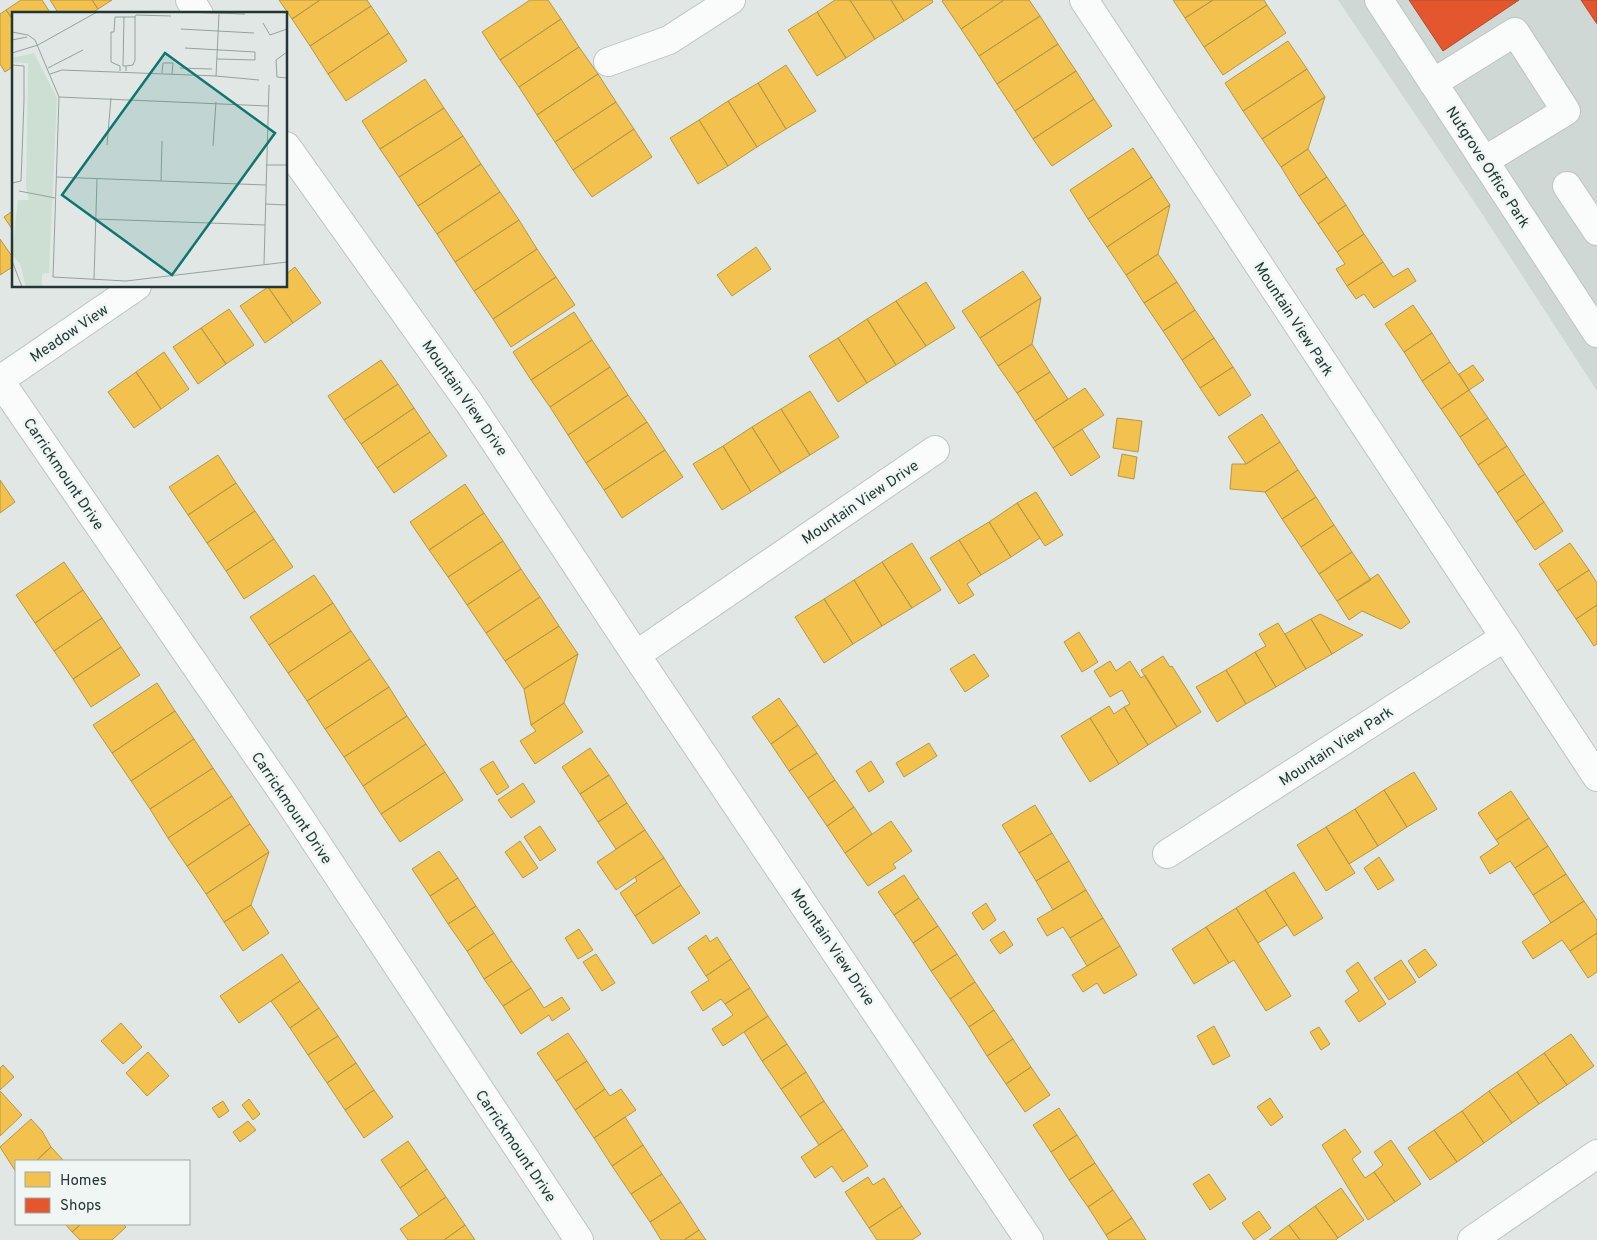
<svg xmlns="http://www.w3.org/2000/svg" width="1597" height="1240" font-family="Overpass,sans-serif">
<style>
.built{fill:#cfd8d4}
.homes{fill:#f2c14e;stroke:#b49846}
.shops{fill:#e4572e;stroke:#aa4d30}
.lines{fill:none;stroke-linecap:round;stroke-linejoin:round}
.minor-casing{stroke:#bec4c1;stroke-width:30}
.minor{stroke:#fafbfb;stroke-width:28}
.labels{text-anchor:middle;stroke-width:5;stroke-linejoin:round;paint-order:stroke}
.street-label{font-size:15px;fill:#223733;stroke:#eff6f3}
.inset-road{fill:none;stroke:#95a19d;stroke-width:1}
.view{fill:#0f766e;fill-opacity:0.15;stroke:#0f766e;stroke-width:2.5}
.inset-edge{fill:none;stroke:#223733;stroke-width:2.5}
</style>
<rect width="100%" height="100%" fill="#e1e7e4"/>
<path class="built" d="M1338,0H1597V391L1479,209Z"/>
<path class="homes" d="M21,0H42L51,14H14V21L6,10Z
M50,0H92L98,9L91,14H59Z
M92,0H112L98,9Z
M279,0H320L292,19Z
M320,0H367L371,6L310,46L292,19Z
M530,0H548L561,19L500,60L482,32Z
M835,0H850L875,39L846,58L817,12Z
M850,0H891L904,21L875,39Z
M891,0H932L933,2L904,21Z
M944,0H1004L961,29L942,1Z
M1004,0H1029L1040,16L979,56L961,29Z
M1173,0H1213L1185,18Z
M1213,0H1264L1267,5L1204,47L1185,18Z
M1267,5L1286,33L1223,75L1204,47Z
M371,6L389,33L328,74L310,46Z
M6,10L14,21V66L5,72L0,64V14Z
M817,12L846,58L817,76L788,30Z
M1040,16L1058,44L997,84L979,56Z
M561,19L579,47L519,87L500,60Z
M389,33L407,61L346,101L328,74Z
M1288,41L1307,69L1243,111L1225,83Z
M1058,44L1076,71L1015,111L997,84Z
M579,47L598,74L537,115L519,87Z
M786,65L816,111L786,129L758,83Z
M1307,69L1325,97L1262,139L1243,111Z
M1076,71L1094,99L1033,139L1015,111Z
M598,74L616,102L555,142L537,115Z
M425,79L444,108L380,149L362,121Z
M758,83L786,129L757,147L728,101Z
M1325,97L1308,149L1281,167L1262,139Z
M1094,99L1112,126L1052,166L1033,139Z
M728,101L757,147L728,166L699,120Z
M616,102L634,129L573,170L555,142Z
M444,108L463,136L399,177L380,149Z
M699,120L728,166L698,184L670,138Z
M634,129L652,157L592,197L573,170Z
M463,136L481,164L418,206L399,177Z
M1133,148L1152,177L1088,219L1070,190Z
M1308,149L1327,177L1299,196L1281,167Z
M481,164L500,192L437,234L418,206Z
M1152,177L1170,205L1107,247L1088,219Z
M1327,177L1346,205L1318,224L1299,196Z
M500,192L519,220L455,262L437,234Z
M1170,205L1158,254L1126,275L1107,247Z
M1346,205L1364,234L1337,252L1318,224Z
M14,210V232L4,217Z
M519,220L537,249L474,291L455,262Z
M1364,234L1383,262L1347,286L1336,269L1345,264L1337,252Z
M0,239L14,259V266L0,275Z
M756,247L771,269L732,296L717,275Z
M537,249L556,277L493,319L474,291Z
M1158,254L1177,282L1144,303L1126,275Z
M1383,262L1393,277L1408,268L1416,281L1374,308L1364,294L1356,299L1347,286Z
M295,267L321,303L293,323L268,287L286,286V274Z
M1023,271L1041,298L980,338L962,311Z
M556,277L575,305L511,347L493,319Z
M926,282L955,328L926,346L896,301Z
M1177,282L1195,310L1163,331L1144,303Z
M268,287L293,323L265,343L240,306Z
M1041,298L1032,344L998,366L980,338Z
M896,301L926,346L896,365L867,319Z
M1413,305L1432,333L1404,352L1385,324Z
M229,309L254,345L226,364L201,328Z
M1195,310L1214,338L1182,360L1163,331Z
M574,312L592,340L531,380L513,352Z
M867,319L896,365L867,383L838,338Z
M201,328L226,364L198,384L173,347Z
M1432,333L1450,362L1422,381L1404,352Z
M838,338L867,383L838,402L809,356Z
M1214,338L1233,367L1200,388L1182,360Z
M592,340L610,367L550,407L531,380Z
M1032,344L1050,372L1017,393L998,366Z
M164,352L189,389L161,409L136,372Z
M381,360L398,384L344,420L328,396Z
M1450,362L1469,390L1441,409L1422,381Z
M1473,365L1484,380L1469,390L1459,374Z
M610,367L628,395L568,435L550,407Z
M1233,367L1251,395L1219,416L1200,388Z
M136,372L161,409L134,428L108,392Z
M1050,372L1068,399L1035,421L1017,393Z
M398,384L414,408L361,444L344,420Z
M1085,388L1104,415L1053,448L1035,421Z
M1469,390L1488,418L1460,437L1441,409Z
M810,391L839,437L810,455L781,409Z
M628,395L647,422L586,463L568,435Z
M414,408L430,432L377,468L361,444Z
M781,409L810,455L781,473L752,427Z
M1262,414L1280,442L1246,464L1228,437Z
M1117,418L1142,421L1138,452L1113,448Z
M1488,418L1507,446L1478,465L1460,437Z
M647,422L665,450L604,490L586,463Z
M752,427L781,473L751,492L723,446Z
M1082,429L1100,457L1071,476L1053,448Z
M430,432L447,456L394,493L377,468Z
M1280,442L1298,470L1265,492L1230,489L1232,464H1246Z
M723,446L751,492L722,510L693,464Z
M1507,446L1525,474L1497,493L1478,465Z
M665,450L683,477L622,518L604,490Z
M1122,454L1137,457L1134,479L1118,476Z
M218,455L236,483L188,515L169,487Z
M1298,470L1316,497L1282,519L1265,492Z
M1525,474L1544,502L1516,522L1497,493Z
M0,480L15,502L0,513Z
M236,483L255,511L207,543L188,515Z
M465,484L484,513L429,550L410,522Z
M1036,492L1063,535L1045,546L1017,503Z
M1316,497L1334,525L1301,547L1282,519Z
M1544,502L1563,531L1535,550L1516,522Z
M1017,503L1040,538L1011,557L989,522Z
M255,511L274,539L226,571L207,543Z
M484,513L503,541L448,577L429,550Z
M989,522L1011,557L981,575L959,540Z
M1334,525L1352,552L1319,574L1301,547Z
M274,539L293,567L244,599L226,571Z
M959,540L981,575L967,584L974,595L959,604L930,558Z
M503,541L521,569L467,605L448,577Z
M912,543L941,590L912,608L882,562Z
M1570,543L1589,570L1557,591L1539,564Z
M1352,552L1371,580L1337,601L1319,574Z
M64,562L83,590L35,623L16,595Z
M882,562L912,608L882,626L854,580Z
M521,569L540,597L486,633L467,605Z
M1589,570L1597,583V605L1576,619L1557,591Z
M1378,574L1410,622L1401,629L1362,611L1349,620L1337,601Z
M314,575L333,603L269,645L250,617Z
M854,580L882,626L853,644L824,599Z
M83,590L102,618L54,651L35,623Z
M540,597L559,626L505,661L486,633Z
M824,599L853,644L824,663L795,617Z
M333,603L351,631L288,673L269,645Z
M1597,605V644L1594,646L1576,619Z
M1320,614L1363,635L1332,654L1311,619Z
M102,618L121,647L73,679L54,651Z
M1311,619L1332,654L1306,669L1285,634Z
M1278,623L1306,669L1276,687L1255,652L1266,646L1259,634Z
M559,626L578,654L524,689L505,661Z
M351,631L370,659L307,701L288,673Z
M1079,632L1098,662L1082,672L1064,642Z
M121,647L140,675L91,707L73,679Z
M1255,652L1276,687L1246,704L1226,670Z
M578,654L564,703L531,725L524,689Z
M974,654L989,676L965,692L950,669Z
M1163,656L1170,667L1172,666L1201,712L1177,727L1141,670Z
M370,659L389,687L325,729L307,701Z
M1110,661L1116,671L1130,661L1141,678L1145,675L1177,727L1148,745L1124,707L1130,704L1122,690L1110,697L1094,671Z
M1226,670L1246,704L1217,722L1196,687Z
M157,683L175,711L112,753L93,725Z
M389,687L407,716L344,757L325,729Z
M779,698L798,725L771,744L752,717Z
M564,703L583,732L535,764L520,741L536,731L531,725Z
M1109,706L1114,714L1124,707L1148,745L1119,764L1090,718Z
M175,711L194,739L131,781L112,753Z
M407,716L426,744L363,786L344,757Z
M1090,718L1119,764L1090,782L1061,736Z
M798,725L817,753L789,771L771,744Z
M194,739L213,768L150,809L131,781Z
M929,743L937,756L904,777L896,763Z
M426,744L445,772L381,814L363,786Z
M590,748L609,775L580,794L562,767Z
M817,753L835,780L808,798L789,771Z
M493,761L509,787L497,795L480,769Z
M871,761L884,782L869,792L856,771Z
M213,768L232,796L168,838L150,809Z
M445,772L463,800L400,842L381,814Z
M1414,772L1437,809L1407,827L1384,790Z
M609,775L627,803L598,822L580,794Z
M835,780L854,807L827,826L808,798Z
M523,783L535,802L511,818L498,800Z
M1384,790L1407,827L1378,846L1355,809Z
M1511,791L1529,818L1496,840L1478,813Z
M232,796L250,824L187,866L168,838Z
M627,803L645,830L616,849L598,822Z
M1035,805L1052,833L1019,853L1002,825Z
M854,807L872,834L845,853L827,826Z
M1355,809L1378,846L1349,864L1326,827Z
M1529,818L1548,846L1515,868L1510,861L1490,874L1480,857L1499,844L1496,840Z
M891,821L912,851L893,864L896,868L868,886L845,853Z
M250,824L269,852L206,894L187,866Z
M540,826L556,850L540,861L524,837Z
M1326,827L1355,873L1326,891L1297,845Z
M645,830L664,858L616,890L597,862Z
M1052,833L1069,861L1036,881L1019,853Z
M520,841L538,868L523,878L505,852Z
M1548,846L1566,874L1533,895L1515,868Z
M439,851L458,878L430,896L412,869Z
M269,852L251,905L224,922L206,894Z
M1379,857L1394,880L1378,890L1364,868Z
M664,858L681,885L635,916L620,893L637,881L635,877Z
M1069,861L1086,890L1053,910L1036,881Z
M1294,872L1323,918L1294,936L1265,890Z
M1566,874L1584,901L1551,923L1533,895Z
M904,875L919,898L894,915L878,892Z
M458,878L476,906L448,924L430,896Z
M681,885L700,913L653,944L635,916Z
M1086,890L1103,918L1070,938L1063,927L1047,936L1037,919Z
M1265,890L1287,925L1258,943L1236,908Z
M919,898L938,926L913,943L894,915Z
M1584,901L1597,920V933L1570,951L1562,940L1533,959L1522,942Z
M986,903L996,920L983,930L972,913Z
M251,905L269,933L243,951L224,922Z
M476,906L494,933L467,951L448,924Z
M1236,908L1291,996L1266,1011L1234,960L1229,963L1206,927Z
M1103,918L1120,946L1087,966L1070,938Z
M938,926L957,954L931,971L913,943Z
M1206,927L1229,963L1194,984L1172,949Z
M579,929L593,950L578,959L565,938Z
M1004,931L1013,945L1000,954L990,940Z
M494,933L512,961L484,979L467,951Z
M1597,933V972L1588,978L1570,951Z
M706,935L710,942L717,937L731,959L706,976L688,948Z
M1120,946L1137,975L1104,994L1097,983L1083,992L1072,975Z
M1425,949L1437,965L1419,978L1408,961Z
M282,954L300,981L239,1023L220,996Z
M596,954L615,983L602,991L583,962Z
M957,954L975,982L950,999L931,971Z
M731,959L750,988L725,1004L721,999L703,1011L691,992L709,980L706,976Z
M1401,960L1416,982L1389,1000L1374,978Z
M512,961L531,988L503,1006L484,979Z
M1358,962L1386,1004L1359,1022L1345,1001L1359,991L1346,971Z
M300,981L319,1008L290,1028L271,1001Z
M975,982L994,1010L969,1027L950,999Z
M531,988L544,1008L562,997L570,1009L552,1021L549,1015L521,1034L503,1006Z
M750,988L768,1016L723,1046L712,1029L733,1015L725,1004Z
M319,1008L338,1036L308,1055L290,1028Z
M994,1010L1013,1039L987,1056L969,1027Z
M768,1016L787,1044L762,1061L744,1032Z
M121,1023L142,1047L123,1064L101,1041Z
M1214,1026L1230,1056L1213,1065L1197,1036Z
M1319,1027L1330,1044L1321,1050L1310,1032Z
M568,1033L587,1061L556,1081L537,1053Z
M1571,1034L1594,1066L1567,1085L1544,1053Z
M338,1036L356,1063L327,1083L308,1055Z
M1013,1039L1031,1067L1006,1084L987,1056Z
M787,1044L806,1072L781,1089L762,1061Z
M148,1052L169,1076L147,1096L126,1073Z
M1544,1053L1567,1085L1539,1104L1517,1072Z
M587,1061L605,1089L575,1110L556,1081Z
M356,1063L374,1090L345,1110L327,1083Z
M3,1065L14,1077L0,1090V1068Z
M1031,1067L1050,1095L1025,1112L1006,1084Z
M806,1072L824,1101L800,1117L781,1089Z
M1517,1072L1539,1104L1512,1123L1489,1091Z
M605,1089L610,1096L621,1089L636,1110L594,1138L575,1110Z
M374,1090L393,1117L364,1138L345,1110Z
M0,1091L22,1115L0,1136Z
M1489,1091L1512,1123L1484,1143L1462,1111Z
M1270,1098L1283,1117L1271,1126L1257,1107Z
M249,1099L260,1114L253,1120L242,1105Z
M223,1101L229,1111L219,1118L212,1108Z
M824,1101L843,1129L819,1145L800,1117Z
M1059,1108L1077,1135L1051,1152L1033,1125Z
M1462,1111L1484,1143L1457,1162L1434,1130Z
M625,1117L643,1145L612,1166L594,1138Z
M31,1119L42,1131L51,1147L36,1161H16V1172L0,1147Z
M248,1121L256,1130L240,1142L233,1132Z
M843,1129L868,1166L843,1182L832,1166L815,1178L801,1157Z
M1345,1129L1361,1152L1352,1159L1365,1178L1374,1172L1395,1202L1368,1220L1322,1145Z
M1434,1130L1457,1162L1430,1180L1408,1148Z
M1077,1135L1095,1163L1069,1180L1051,1152Z
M1391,1140L1421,1184L1395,1202L1374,1172L1383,1165L1374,1152Z
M408,1141L427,1169L400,1188L381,1160Z
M643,1145L662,1174L631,1194L612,1166Z
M51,1147L64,1161H36Z
M1095,1163L1113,1190L1088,1207L1069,1180Z
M427,1169L446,1197L419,1216L400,1188Z
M662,1174L681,1202L650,1222L631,1194Z
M1209,1174L1226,1199L1210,1210L1193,1184Z
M868,1177L873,1185L884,1178L902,1206L869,1228L845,1192Z
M1341,1188L1364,1220L1338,1238L1315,1206Z
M1113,1190L1132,1218L1106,1235L1088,1207Z
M446,1197L465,1225L444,1240H408L400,1229Z
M681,1202L699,1230L684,1240H661L650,1222Z
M902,1206L921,1234L912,1240H877L869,1228Z
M1315,1206L1338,1238L1336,1240H1300L1289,1225Z
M1259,1211L1271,1228L1254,1240L1242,1223Z
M1132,1218L1146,1240H1109L1106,1235Z
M65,1224H81L72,1232Z
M81,1224H123L126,1227L112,1240H80L72,1232Z
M465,1225L475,1240H444Z
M1289,1225L1300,1240H1269Z
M699,1230L706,1240H684Z"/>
<path class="shops" d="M1409,0H1519L1443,51Z
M1581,0H1597V24Z"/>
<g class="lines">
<defs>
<path id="minor" d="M190,0L199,14
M1084,0L1597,777
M1379,0L1597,333
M608,62L669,40L731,0
M1433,83L1515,32L1566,111L1484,161
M286,146L470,404L636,655L1029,1240
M1567,186L1597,231
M0,380L137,286
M0,381L290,803L579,1240
M636,655L935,450
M1167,854L1505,637
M1472,1240L1597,1154"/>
</defs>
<use href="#minor" class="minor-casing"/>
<use href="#minor" class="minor"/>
</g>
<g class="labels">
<g class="street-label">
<text transform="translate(1488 167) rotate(57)" y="5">Nutgrove Office Park</text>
<text transform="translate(1294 319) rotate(57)" y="5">Mountain View Park</text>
<text transform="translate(69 333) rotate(-34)" y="5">Meadow View</text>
<text transform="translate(465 398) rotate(55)" y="5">Mountain View Drive</text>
<text transform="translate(64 474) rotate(56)" y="5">Carrickmount Drive</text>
<text transform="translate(860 502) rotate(-34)" y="5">Mountain View Drive</text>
<text transform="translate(1336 746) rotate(-33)" y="5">Mountain View Park</text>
<text transform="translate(292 808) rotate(56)" y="5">Carrickmount Drive</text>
<text transform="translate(833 947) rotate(56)" y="5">Mountain View Drive</text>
<text transform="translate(516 1146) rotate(56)" y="5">Carrickmount Drive</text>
</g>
</g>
<g transform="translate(12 12)">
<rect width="275" height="275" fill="#e1e7e4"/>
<path d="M22,41L45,86L37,261L30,262V275H14L8,252L0,242L6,188H17L14,175L16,51L0,50V46Z" fill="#ccdfd2"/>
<path class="inset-road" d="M170,0L233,2M112,5L111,54H114M123,5L124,3L159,4M251,11L258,23L275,17M169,17L242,21M0,20L16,23L23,28L47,85L41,265L114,269L275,250M0,28L15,25M173,36L243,40V48L205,47M275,40L264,48L265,65L275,66M0,41L26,33L85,0M0,53L12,54V89L9,169L0,171M36,56L71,38M168,56L200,57M108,59V54L99,50V20H102L103,5H123V48L121,53L114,54V59M150,61L151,51H161L160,62M38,62L50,58L204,64L207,2M204,64L247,68M47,85L256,94M95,133L99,86M201,134L204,90M254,153H275M44,165L254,173M149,169L150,129M7,179L43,186M253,192L275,193M84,207L253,213M0,249L10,275M252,252L257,73M82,268L85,167"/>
<path class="view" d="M153,41L263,121L160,263L50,183Z"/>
<rect width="275" height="275" class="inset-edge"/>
</g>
<rect x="15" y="1160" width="175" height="65" fill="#eff6f3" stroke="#9daaa6"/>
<rect x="25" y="1172" width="25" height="15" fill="#f2c14e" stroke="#9daaa6"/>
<text x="60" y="1185" font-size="15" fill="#223733">Homes</text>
<rect x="25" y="1198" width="25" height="15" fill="#e4572e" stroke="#9daaa6"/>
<text x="60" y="1210" font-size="15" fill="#223733">Shops</text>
</svg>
